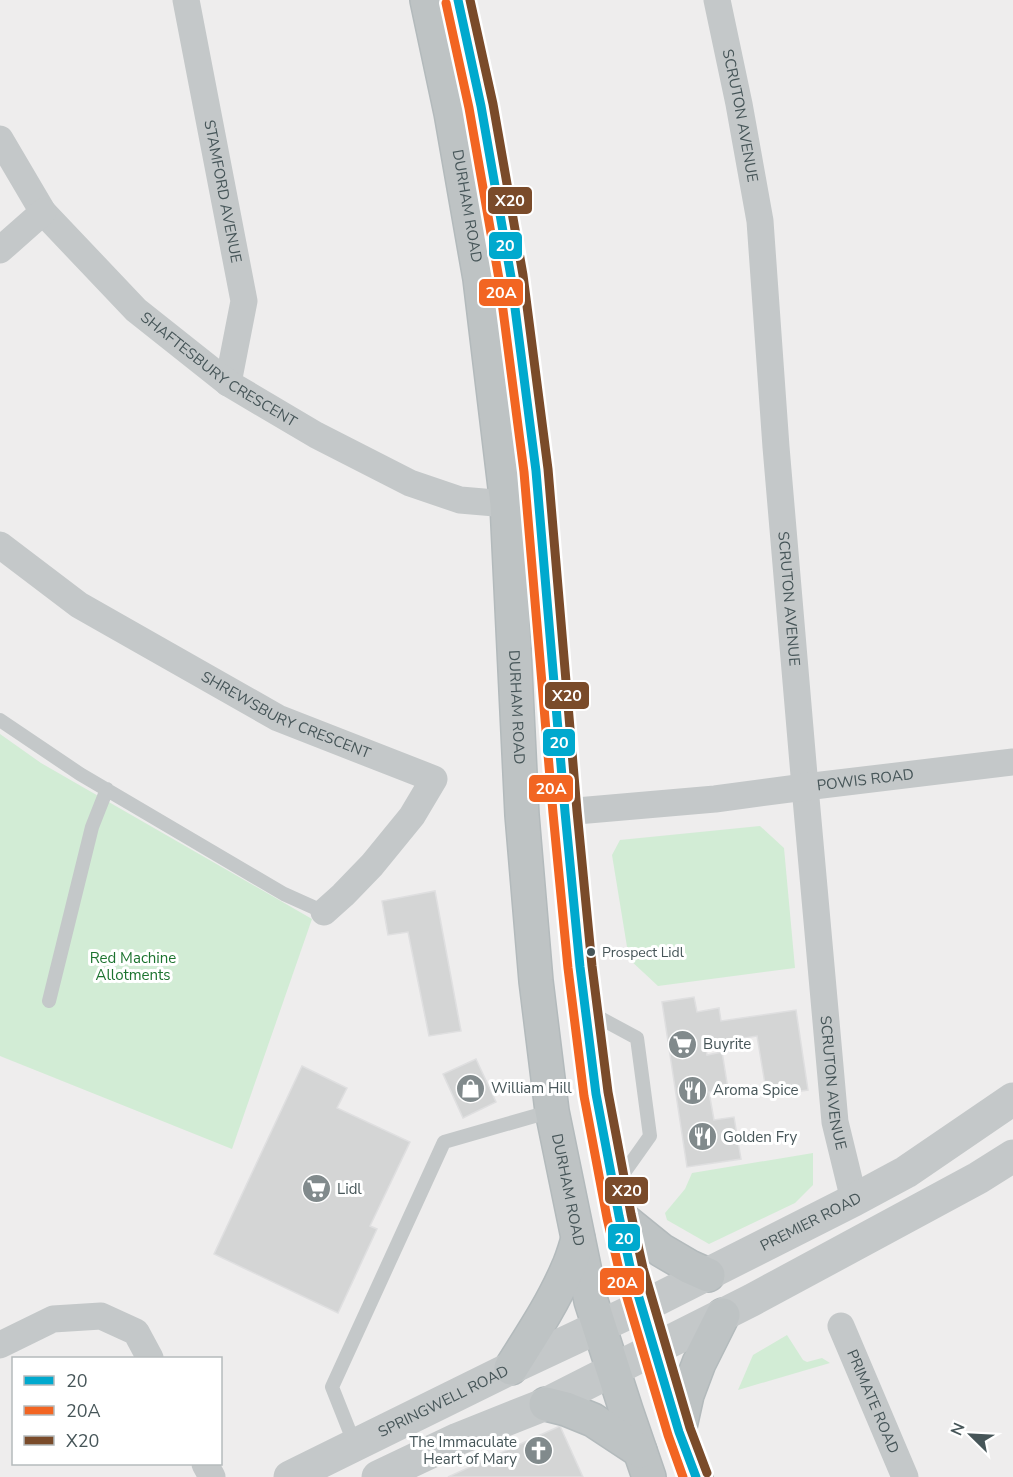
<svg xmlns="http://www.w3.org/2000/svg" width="1013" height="1477" font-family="'Nunito Sans',sans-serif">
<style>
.green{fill:#d2ecd5}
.building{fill:#d4d5d5;stroke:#dfdfe0;stroke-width:1.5}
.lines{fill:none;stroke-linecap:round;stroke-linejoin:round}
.trunk-casing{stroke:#b3babc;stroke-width:36}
.service{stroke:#c4c8c9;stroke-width:14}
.minor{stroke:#c4c8c9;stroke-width:27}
.secondary{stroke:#c4c8c9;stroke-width:33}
.trunk{stroke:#bec3c4;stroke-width:33}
.bus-1-casing{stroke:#fff;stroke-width:14}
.bus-2-casing{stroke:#fff;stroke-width:14}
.bus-3-casing{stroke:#fff;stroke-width:14}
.bus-1{stroke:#00a9ce;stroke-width:9}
.bus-2{stroke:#f26522;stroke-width:9}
.bus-3{stroke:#7a4b2a;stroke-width:9}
.bus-dot{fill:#465558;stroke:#fff;stroke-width:2}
.labels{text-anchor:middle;stroke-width:6;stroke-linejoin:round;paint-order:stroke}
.bus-label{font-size:14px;fill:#465558;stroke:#fff;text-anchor:start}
.street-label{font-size:15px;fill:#465558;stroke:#fff}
.park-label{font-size:15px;fill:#1c732f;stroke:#fff}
.poi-label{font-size:15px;fill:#465558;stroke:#fff;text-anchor:start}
.line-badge{stroke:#fff;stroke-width:2}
.badge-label{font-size:16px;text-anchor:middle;font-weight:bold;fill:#fff}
</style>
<rect width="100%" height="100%" fill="#eeeded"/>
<path class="green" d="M0,734L41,763L312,919L232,1149L0,1056Z
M760,826L784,848L795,968L658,986L629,959L612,855L620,840Z
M813,1153V1185L795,1203L709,1244L667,1220L665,1213L685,1189L692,1173Z
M787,1335L803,1360L807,1362L822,1358L830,1363L738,1390L753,1355Z"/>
<path class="building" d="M435,891L461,1031L429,1036L408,932L388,935L382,901Z
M694,997L697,1012L719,1008L721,1021L796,1010L808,1090L767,1096L757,1036L705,1044L707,1055L722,1052L728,1089L709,1092L714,1120L734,1117L741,1159L687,1167L662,1002Z
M476,1059L496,1102L463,1118L443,1074Z
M302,1066L347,1088L337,1108L410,1142L370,1226L377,1229L338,1313L214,1254Z
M560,1426L583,1477H448Z"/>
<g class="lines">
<defs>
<g id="trunk">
<path id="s8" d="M427,0L451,113L480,279L507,504L522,815L536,981L552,1111L591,1301L626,1410L649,1477"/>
<path d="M458,0L481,106L511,277L536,471L565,812L580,967L596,1094L619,1216L631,1271L679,1432L696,1477"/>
<path d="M619,1216L661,1250L690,1267L708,1275"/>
<path d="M511,1368C531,1336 552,1305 567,1270C572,1260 575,1249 578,1239"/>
<path d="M546,1404L566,1409L593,1420L640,1451"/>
<path d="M679,1431L687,1395L699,1363L723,1315"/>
</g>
</defs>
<use href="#trunk" class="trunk-casing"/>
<path class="service" d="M0,720L80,774L284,894L324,912
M49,1001L92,827L107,789
M587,1011L637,1038L650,1136L616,1184
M355,1445L332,1387L444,1142L552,1111"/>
<g class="minor">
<path id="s1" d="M186,0L244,301L228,383"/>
<path id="s2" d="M717,0L739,104L760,221L776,447L805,787L835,1122L854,1200"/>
<path id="s3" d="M0,139L43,212L136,310L228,383L316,435L410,483L460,500L507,504"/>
<path d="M0,250L43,212"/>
<path id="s4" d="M0,545L79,605L278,718L434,779L412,816L372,865L343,895L324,912"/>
<path id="s5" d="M565,812L715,799L805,787L1013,762"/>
<path id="s6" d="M841,1326L905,1477"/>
<path d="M0,1345L53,1319L101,1316L136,1332L150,1358"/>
<path d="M205,1464L212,1477"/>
</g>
<g class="secondary">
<path id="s7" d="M290,1477L511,1368L660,1298L854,1200L906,1172L1013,1099"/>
<path d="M378,1477L458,1439L546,1404L613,1370L752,1300L978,1178L1013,1156"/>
</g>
<use href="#trunk" class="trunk"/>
<defs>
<path id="bus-1" d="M458,0L481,106L511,277L536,471L565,812L580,967L596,1094L619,1216L631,1271L679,1432L696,1477"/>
<path id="bus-2" d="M446,3L469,108L499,279L524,472L553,813L568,968L584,1096L607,1218L620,1274L668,1435L683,1477"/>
<path id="bus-3" d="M470,0L493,104L523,275L548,469L577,811L592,966L608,1092L631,1214L643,1268L690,1428L707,1473"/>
</defs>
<use href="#bus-1" class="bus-1-casing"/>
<use href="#bus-2" class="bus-2-casing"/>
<use href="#bus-3" class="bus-3-casing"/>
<use href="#bus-1" class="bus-1"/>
<use href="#bus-2" class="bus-2"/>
<use href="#bus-3" class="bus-3"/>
</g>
<defs>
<symbol id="supermarket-disc" viewBox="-11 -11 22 22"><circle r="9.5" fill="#818a8c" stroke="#fff"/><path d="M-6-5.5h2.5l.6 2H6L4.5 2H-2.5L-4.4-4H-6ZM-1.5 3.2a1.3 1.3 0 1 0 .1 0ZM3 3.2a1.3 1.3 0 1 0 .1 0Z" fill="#fff"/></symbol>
<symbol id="shop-disc" viewBox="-11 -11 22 22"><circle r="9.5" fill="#818a8c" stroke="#fff"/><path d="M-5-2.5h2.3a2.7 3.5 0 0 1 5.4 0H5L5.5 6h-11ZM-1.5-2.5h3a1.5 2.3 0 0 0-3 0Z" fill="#fff"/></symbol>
<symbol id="restaurant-disc" viewBox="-11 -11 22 22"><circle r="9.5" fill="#818a8c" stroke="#fff"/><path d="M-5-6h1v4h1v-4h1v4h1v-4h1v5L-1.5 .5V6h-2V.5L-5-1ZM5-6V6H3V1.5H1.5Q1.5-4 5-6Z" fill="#fff"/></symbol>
<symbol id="church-disc" viewBox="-11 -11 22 22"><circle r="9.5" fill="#818a8c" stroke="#fff"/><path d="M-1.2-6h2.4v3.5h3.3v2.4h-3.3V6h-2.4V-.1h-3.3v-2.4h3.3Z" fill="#fff"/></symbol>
</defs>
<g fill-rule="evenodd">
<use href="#supermarket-disc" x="666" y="1028" width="33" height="33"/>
<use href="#shop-disc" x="454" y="1072" width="33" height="33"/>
<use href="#restaurant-disc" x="676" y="1074" width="33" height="33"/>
<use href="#restaurant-disc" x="686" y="1120" width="33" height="33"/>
<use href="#supermarket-disc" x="300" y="1172" width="33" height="33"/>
<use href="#church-disc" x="522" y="1434" width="33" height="33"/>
</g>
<circle class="bus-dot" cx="591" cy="952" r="5"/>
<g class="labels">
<g class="bus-label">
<text x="602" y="957">Prospect Lidl</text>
</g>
<g class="street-label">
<text dy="5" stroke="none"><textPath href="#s2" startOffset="118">SCRUTON AVENUE</textPath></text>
<text dy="5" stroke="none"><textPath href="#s1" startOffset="195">STAMFORD AVENUE</textPath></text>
<text dy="5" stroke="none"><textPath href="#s8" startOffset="210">DURHAM ROAD</textPath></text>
<text dy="5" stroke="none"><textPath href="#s3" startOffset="322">SHAFTESBURY CRESCENT</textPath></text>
<text dy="5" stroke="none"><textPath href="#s2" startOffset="604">SCRUTON AVENUE</textPath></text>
<text dy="5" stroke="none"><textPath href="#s8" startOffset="714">DURHAM ROAD</textPath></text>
<text dy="5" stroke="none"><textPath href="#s4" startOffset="334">SHREWSBURY CRESCENT</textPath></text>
<text dy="5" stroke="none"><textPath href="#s5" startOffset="302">POWIS ROAD</textPath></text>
<text dy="5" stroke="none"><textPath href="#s2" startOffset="1090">SCRUTON AVENUE</textPath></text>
<text dy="5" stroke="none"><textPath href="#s8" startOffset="1200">DURHAM ROAD</textPath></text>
<text dy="5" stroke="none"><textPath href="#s7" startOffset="580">PREMIER ROAD</textPath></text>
<text dy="5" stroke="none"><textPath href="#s7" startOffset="171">SPRINGWELL ROAD</textPath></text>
<text dy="5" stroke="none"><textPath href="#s6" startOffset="82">PRIMATE ROAD</textPath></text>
</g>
<g class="park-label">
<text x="133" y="963">Red Machine<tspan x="133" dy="17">Allotments</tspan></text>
</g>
<g class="poi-label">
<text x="703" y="1049">Buyrite</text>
<text x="491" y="1093">William Hill</text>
<text x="713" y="1095">Aroma Spice</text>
<text x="723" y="1142">Golden Fry</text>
<text x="337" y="1194">Lidl</text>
<text x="517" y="1447" text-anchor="end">The Immaculate<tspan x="517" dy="17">Heart of Mary</tspan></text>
</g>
</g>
<g class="line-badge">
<rect x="487" y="186" width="46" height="29" rx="6" fill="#7a4b2a"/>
<rect x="488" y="231" width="35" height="29" rx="6" fill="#00a9ce"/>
<rect x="478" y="278" width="46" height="29" rx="6" fill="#f26522"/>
<rect x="544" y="681" width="46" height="29" rx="6" fill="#7a4b2a"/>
<rect x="542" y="728" width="34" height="29" rx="6" fill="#00a9ce"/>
<rect x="528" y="774" width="46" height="29" rx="6" fill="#f26522"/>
<rect x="604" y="1176" width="45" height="29" rx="6" fill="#7a4b2a"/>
<rect x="607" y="1223" width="34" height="29" rx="6" fill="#00a9ce"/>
<rect x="599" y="1267" width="46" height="29" rx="6" fill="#f26522"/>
</g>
<g class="badge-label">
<text x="510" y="206">X20</text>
<text x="505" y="251">20</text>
<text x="501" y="298">20A</text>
<text x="567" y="701">X20</text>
<text x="559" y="748">20</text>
<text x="551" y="794">20A</text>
<text x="627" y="1196">X20</text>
<text x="624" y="1244">20</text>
<text x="622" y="1288">20A</text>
</g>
<rect x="12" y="1357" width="210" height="108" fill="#ffffff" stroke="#b5bbbc" stroke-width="1.5"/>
<rect x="24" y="1376" width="30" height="9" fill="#00a9ce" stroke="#b5bbbc" stroke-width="1.5"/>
<text x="66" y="1387" font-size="18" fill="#465558">20</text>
<rect x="24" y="1406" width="30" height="9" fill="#f26522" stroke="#b5bbbc" stroke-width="1.5"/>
<text x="66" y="1417" font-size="18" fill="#465558">20A</text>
<rect x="24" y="1436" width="30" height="9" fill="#7a4b2a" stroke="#b5bbbc" stroke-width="1.5"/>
<text x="66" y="1447" font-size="18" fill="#465558">X20</text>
<g transform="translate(971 1435) rotate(294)" stroke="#ffffff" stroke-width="4.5" paint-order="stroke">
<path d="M0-4.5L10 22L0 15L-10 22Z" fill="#465558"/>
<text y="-9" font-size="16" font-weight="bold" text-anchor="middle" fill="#465558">N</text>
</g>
</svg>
